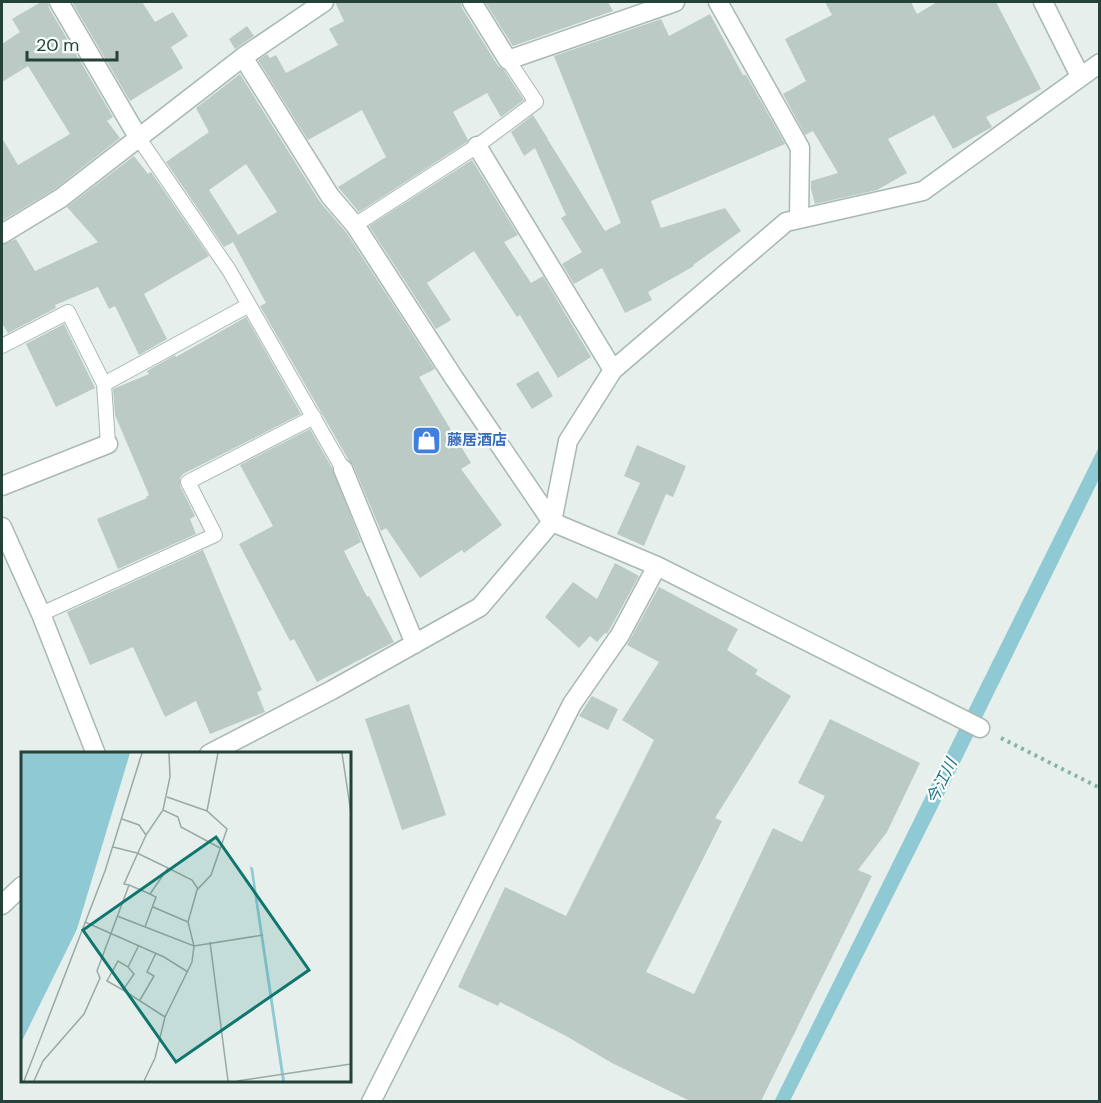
<svg xmlns="http://www.w3.org/2000/svg" width="1101" height="1103" font-family="'DM Sans','Noto Sans JP',sans-serif">
<style>
.water{fill:#8ec9d4}
.building{fill:#bbcac4;fill-rule:evenodd}
.lines{fill:none;stroke-linecap:round;stroke-linejoin:round}
.service-casing{stroke:#a8b8b2;stroke-width:16}
.minor-casing{stroke:#a8b8b2;stroke-width:21}
.path{stroke:#86b3a5;stroke-width:4;stroke-dasharray:3 4.5;stroke-linecap:butt}
.service{stroke:#fff;stroke-width:14}
.minor{stroke:#fff;stroke-width:18}
.labels{text-anchor:middle;stroke-width:4.5;stroke-linejoin:round;paint-order:stroke}
.shop-label{font-size:15px;font-weight:bold;fill:#366cbe;stroke:#f7fbf9;text-anchor:start}
.water-label{font-size:16px;font-style:italic;fill:#1c6f80;stroke:#f7fbf9}
.inset-road{fill:none;stroke:#98aaa4;stroke-width:1.5}
.view{fill:#0f766e;fill-opacity:0.15;stroke:#0f766e;stroke-width:3}
.inset-edge{fill:none;stroke:#24423a;stroke-width:3}
</style>
<rect width="100%" height="100%" fill="#e6efeb"/>
<path class="water" d="M1099,447V479L956,771L790,1101L774,1102Z"/>
<path class="building" d="M41,2H48L49,8L113,117L107,121L120,138L55,189L2,221V138L18,165L70,134L28,66L2,82V44L20,32L12,19Z
M72,2H142L155,22L173,12L188,36L171,47L183,68L130,101Z
M335,2H461L462,8L498,66L504,70L524,100L501,117L487,93L453,112L468,140L467,142L359,212L338,187L386,157L362,110L308,140L258,60L267,54L270,58L276,55L286,73L338,45L329,29L344,21Z
M485,2H608L613,11L513,46Z
M825,2H911L917,14L937,2H996L1041,89L986,117L992,127L953,149L934,115L888,139L907,173L877,190L815,204L811,189V181L838,173L813,131L805,135L783,94L806,81L785,39L832,15Z
M710,14L743,75H746L785,144L651,201L661,228L725,208L741,231L693,265L694,266L648,292L652,300L625,313L602,268L574,284L562,264L582,252L561,218L566,215L535,148L524,156L511,132L533,115L548,139L546,141L548,140L605,231L621,223L554,56L661,19L669,36Z
M247,26L254,36L235,49L229,39Z
M240,74L320,202L346,232L435,369L419,377L471,463L461,469L502,525L464,553L462,550L420,578L386,528L381,531L353,465L348,459L260,306L266,303L233,242L224,247L166,162L209,132L196,108ZM246,164L277,212L238,235L209,190Z
M134,156L148,174L151,172L209,256L144,294L167,339L139,355L115,306L109,309L98,287L55,305L56,308L8,333L2,323V245L16,239L35,271L98,242L67,207Z
M472,160L518,235L504,242L531,283L543,276L591,357L558,378L520,315L517,317L474,251L427,283L451,320L436,329L369,226Z
M246,317L301,414L183,474L180,478V486L195,516L190,519L196,534L118,569L97,519L147,498L146,497L149,495L115,415L113,389L149,374L147,371L175,355L176,357Z
M64,324L95,388L56,407L26,344Z
M538,371L553,396L532,409L516,384Z
M310,429L332,468L361,542L344,551L367,597L369,596L394,642L317,682L294,639L290,641L239,544L273,526L240,465Z
M637,445L686,466L673,497L666,494L644,546L617,534L640,483L624,476Z
M203,550L262,690L257,692L265,712L210,734L196,701L165,717L133,647L90,665L67,612Z
M615,563L639,576L607,634L605,633L597,642L590,636L579,648L545,617L573,582L597,599Z
M659,587L738,629L727,650L758,670L755,674L791,696L715,818L722,821L646,972L694,994L773,828L802,842L825,796L798,783L830,719L920,763L887,832L858,870L872,876L761,1101H690L612,1063L566,1036L500,1002L498,1006L458,987L505,887L566,916L654,740L622,720L659,662L627,645Z
M592,696L618,709L608,730L579,716Z
M409,704L446,815L402,830L365,719Z"/>
<g class="lines">
<defs>
<path id="service" d="M138,137L229,270L343,469
M355,225L477,146L536,102L508,60
M2,346L68,312L104,384L249,305
M104,384L108,444
M41,614L215,535L188,482L314,417"/>
<path id="minor" d="M59,2L138,137
M472,2L508,60L675,2
M718,2L800,148L799,219
M1043,2L1080,76
M243,57L330,196L355,225L454,378L552,522L657,566L980,728
M477,146L613,370
M2,234L61,198L243,57L324,2
M343,469L415,644
M2,486L108,444
M2,527L41,614L96,754
M209,754L332,690L480,607L552,522L568,441L613,370L786,222L923,191L1100,63
M2,905L22,886
M371,1102L572,704L620,635L657,566"/>
</defs>
<use href="#service" class="service-casing"/>
<use href="#minor" class="minor-casing"/>
<path class="path" d="M1001,738L1100,788"/>
<use href="#service" class="service"/>
<use href="#minor" class="minor"/>
</g>
<defs>
<symbol id="shop-square" viewBox="-11 -11 22 22"><rect x="-9" y="-9" width="18" height="18" rx="4" fill="#3f7fe0" stroke="#f7fbf9"/><path d="M-5-2.5h2.3a2.7 3.5 0 0 1 5.4 0H5L5.5 6h-11ZM-1.5-2.5h3a1.5 2.3 0 0 0-3 0Z" fill="#fff"/></symbol>
</defs>
<g fill-rule="evenodd">
<use href="#shop-square" x="410" y="424" width="33" height="33"/>
</g>
<g class="labels">
<g class="shop-label">
<text x="447" y="445">藤居酒店</text>
</g>
<g class="water-label">
<text transform="translate(941 781) rotate(-64)" y="6">今江川</text>
</g>
</g>
<g transform="translate(21 752)">
<rect width="330" height="330" fill="#e6efeb"/>
<path d="M0,1H109L56,177L0,291ZM229,114L232,116L264,329H261Z" fill="#8ec9d4"/>
<path class="inset-road" d="M321,1L330,61M142,58L157,65L160,75L199,96M186,59L197,1M101,67L118,73L125,83M92,95L116,101L147,116M108,133L129,142L147,116L171,128L177,137M132,155L167,170M96,164L173,194L242,183M64,170L143,205L167,220M124,175L135,145L129,142M189,190L207,329M107,215L113,222L102,238L144,265M102,238L86,229L97,209L107,215L118,193M119,248L133,224L126,220L135,201M3,329L84,119L121,1M13,329L22,309L63,262L79,226L76,219L108,133L103,132L125,83L142,58L149,25L148,1M123,329L134,306L144,265L171,210L173,194L167,170L176,138L190,123L206,77L186,59L146,45M216,329L330,312"/>
<path class="view" d="M195,85L288,218L155,310L62,178Z"/>
<rect width="330" height="330" class="inset-edge"/>
</g>
<rect width="1101" height="1103" fill="none" stroke="#24423a" stroke-width="6"/>
<path d="M27 51v9h90v-9" fill="none" stroke="#24423a" stroke-width="3"/>
<text x="36" y="51" font-size="18" fill="#24423a" stroke="#f7fbf9" stroke-width="4.5" paint-order="stroke">20 m</text>
</svg>
